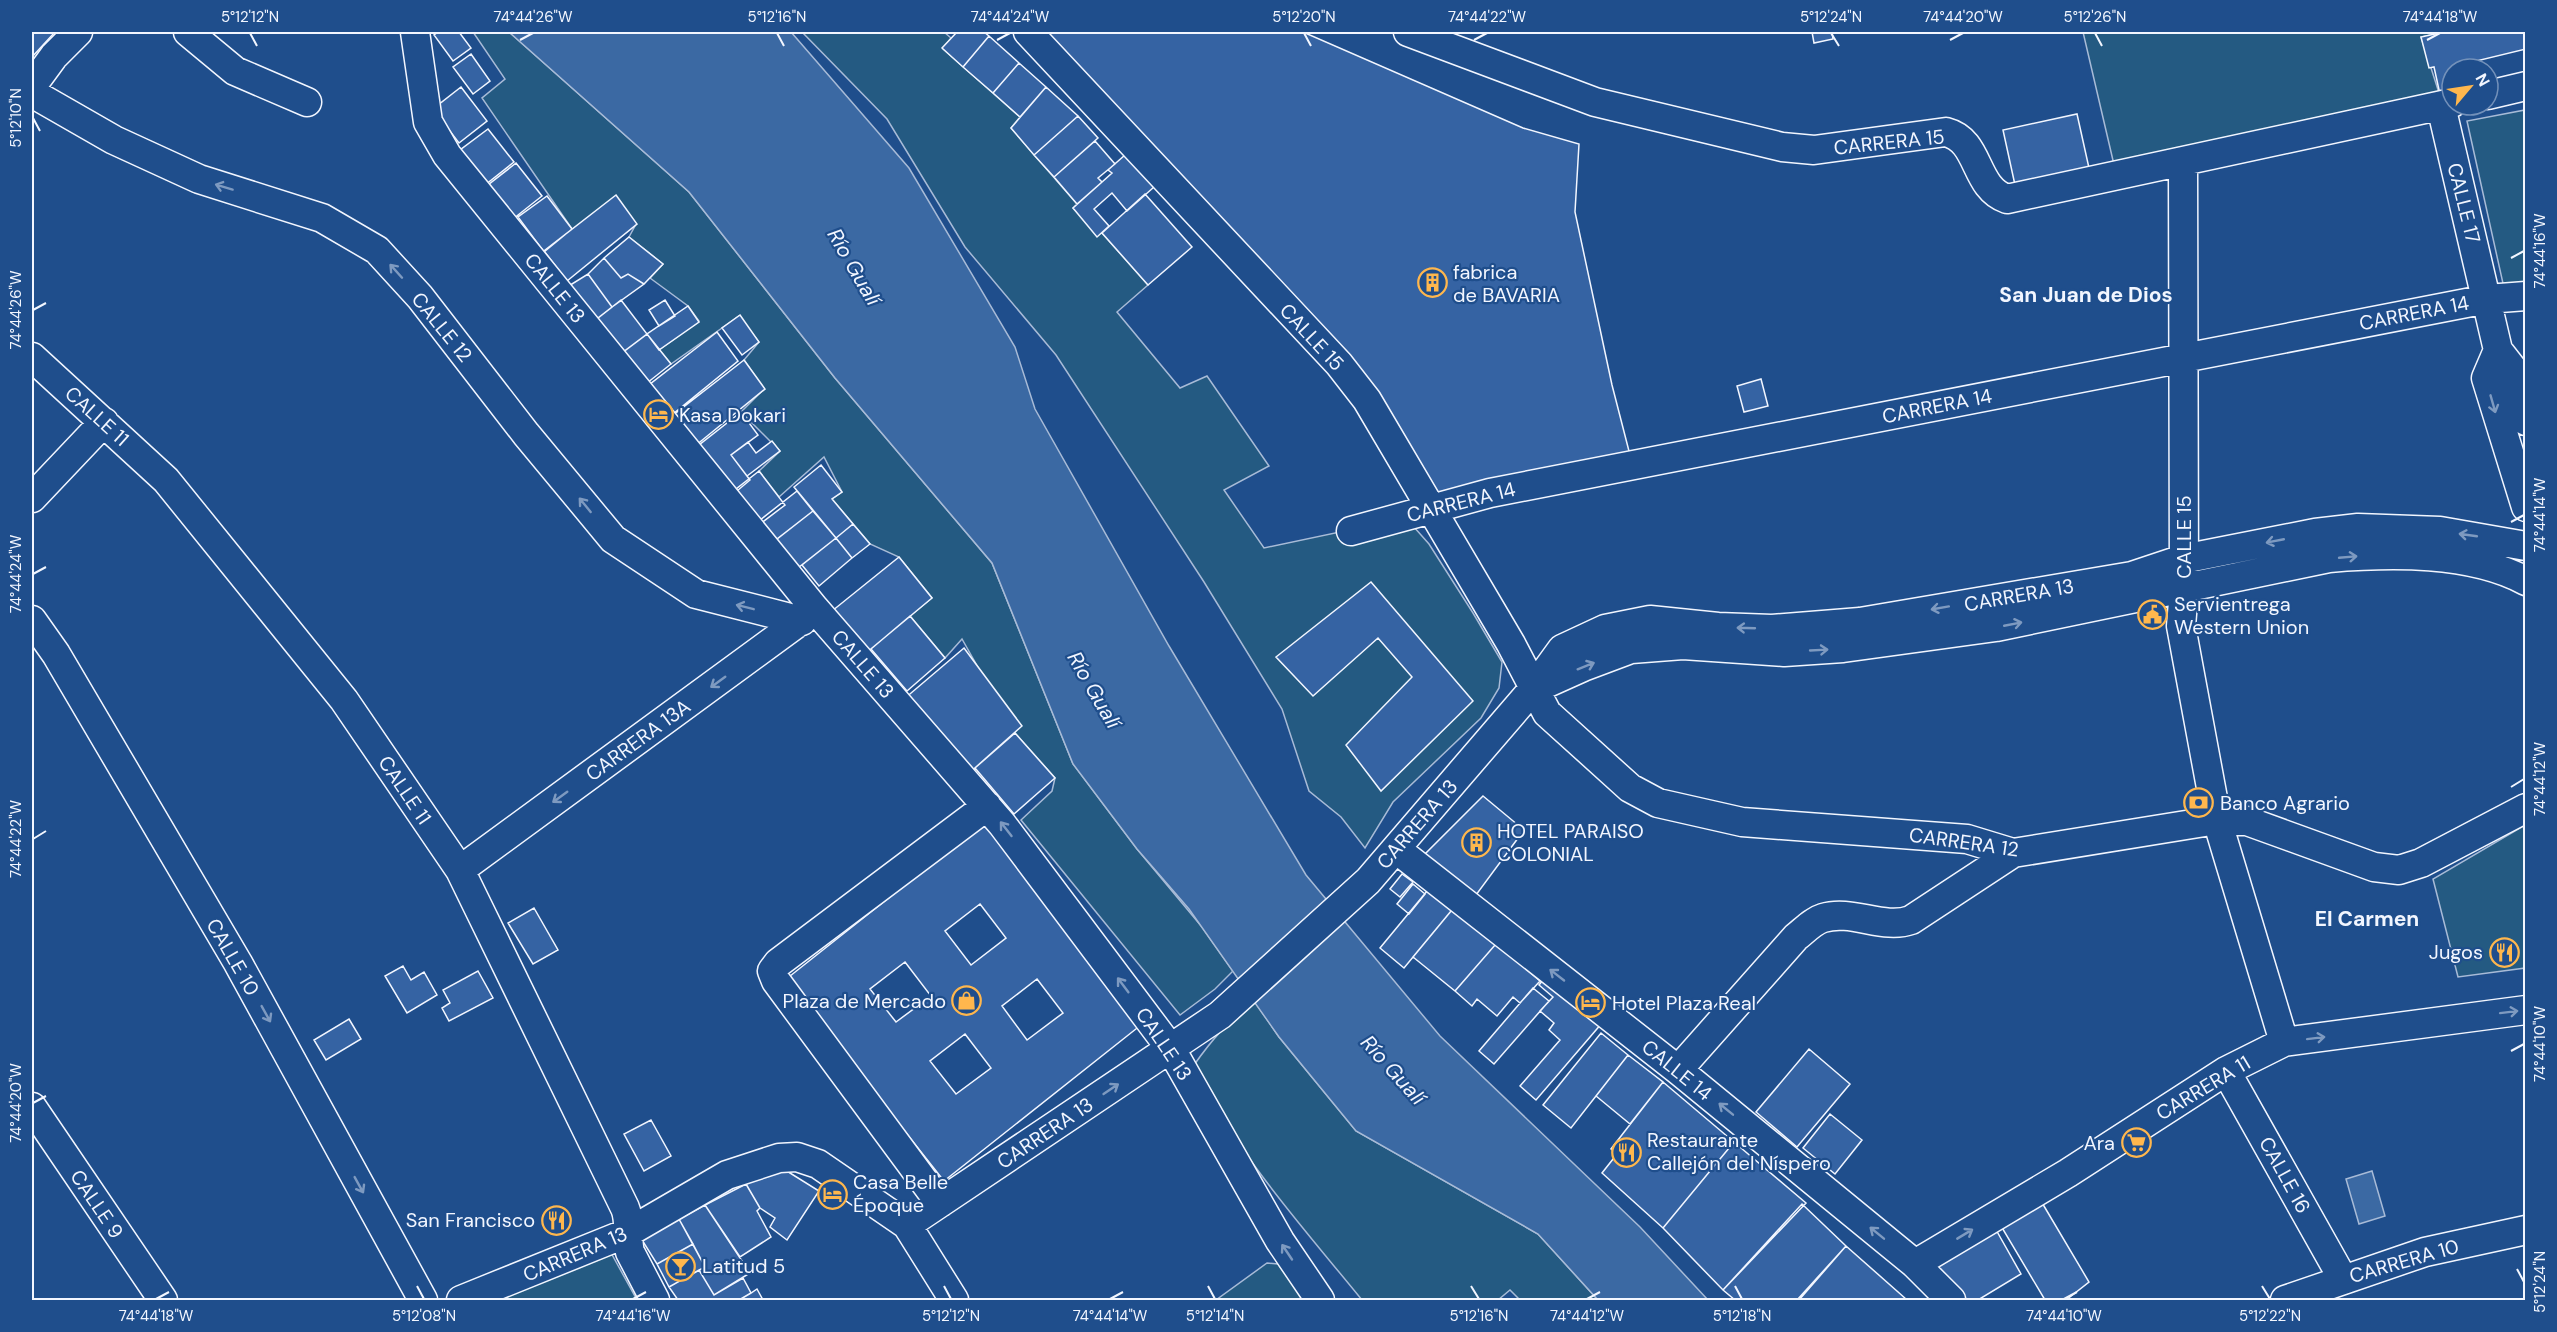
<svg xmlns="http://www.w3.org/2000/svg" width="2557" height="1332" font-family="'DM Sans',sans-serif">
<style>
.green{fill:#245a82;stroke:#a8bbd7;stroke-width:1.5}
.water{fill:#3b69a3;stroke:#a8bbd7;stroke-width:1.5}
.building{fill:#3563a3;stroke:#f2f6ff;stroke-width:1.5;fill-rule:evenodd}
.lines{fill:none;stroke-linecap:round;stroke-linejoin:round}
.minor-casing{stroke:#f2f6ff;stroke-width:31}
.minor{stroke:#1f4e8c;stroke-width:28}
.oneway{stroke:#7e9ac0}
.ticks{fill:none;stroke:#f2f6ff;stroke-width:2}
.labels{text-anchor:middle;stroke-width:4.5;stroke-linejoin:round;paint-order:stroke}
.street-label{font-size:20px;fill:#f2f6ff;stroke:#1f4e8c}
.poi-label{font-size:20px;fill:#f2f6ff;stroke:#1f4e8c;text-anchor:start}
.water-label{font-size:21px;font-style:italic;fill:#f2f6ff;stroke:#1f4e8c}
.neighbourhood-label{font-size:21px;font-weight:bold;fill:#f2f6ff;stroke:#1f4e8c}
.neatline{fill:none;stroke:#f2f6ff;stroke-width:2}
.ticks-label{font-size:15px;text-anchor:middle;fill:#f2f6ff}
</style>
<rect width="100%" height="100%" fill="#1f4e8c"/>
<path class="green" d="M473,32H509L689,192L835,378L992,563L1073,764L1137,849L1202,927L1233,971L1215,989L1180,1015L1021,820L1052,791L1055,778L1015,733L962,639L945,658L910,616L932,598L899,557L870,544L832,499L842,492L824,457L779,497L759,471L780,451L741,412L764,389L744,360L759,342L739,316L671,364L659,350L699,321L688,306L650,278L663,264L629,237L636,224L572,229L482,98L505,79Z
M802,32H944L951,38L943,49L1020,117L1011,128L1077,204L1073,208L1102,233L1148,285L1117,312L1180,388L1207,376L1269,466L1224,490L1264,548L1406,518L1429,544L1473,613L1502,662L1499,688L1481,718L1393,802L1365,848L1341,817L1309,791L1282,709L1204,582L1056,355L965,247L887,119Z
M2083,32H2444L2421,37L2441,99L2115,169Z
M2525,110V286L2504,288L2467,121Z
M2525,825V968L2458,977L2433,879Z
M1255,1002L1279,1037L1356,1131L1538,1234L1598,1300H1520L1510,1290L1498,1300H1362C1302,1226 1235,1153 1194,1065C1211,1041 1229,1019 1255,1002Z
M610,1251L637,1300H499Z
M1267,1263L1278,1264L1305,1300H1216Z"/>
<path class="water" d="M509,32H791L909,168L1015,347L1035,409L1169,646L1306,875L1440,1036L1640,1227L1708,1300H1598L1538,1234L1356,1131L1279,1037L1189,909L1137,849L1073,764L992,563L835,378L689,192Z
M2372,1171L2385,1216L2359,1224L2346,1179Z"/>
<path class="building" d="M32,32H55L32,57Z
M438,32H459L471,48L453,61L434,35Z
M957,32H984L989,36L963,67L942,48Z
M1041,32H1303L1523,128L1579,144L1575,212L1612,385L1630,455L1438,493Z
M1812,32H1832L1833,39L1814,43Z
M2444,32H2526V49L2472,62L2473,69H2452V96L2441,99L2434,67L2429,68L2421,37Z
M989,36L1019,63L993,93L963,67Z
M471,54L490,81L473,94L453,67Z
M1019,63L1046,87L1020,117L993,93Z
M461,87L487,121L459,143L433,109Z
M1046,87L1078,116L1034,155L1011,128Z
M2077,114L2089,168L2015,185L2003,130Z
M1078,116L1098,138L1054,177L1034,155Z
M488,129L514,162L485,185L460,150Z
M1095,141L1115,164L1098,178L1102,182L1077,204L1054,177Z
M1125,155L1154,187L1127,211L1112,193L1094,209L1109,226L1097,237L1073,208L1112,173L1108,170Z
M516,163L542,196L513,219L488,185Z
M1145,194L1192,247L1148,285L1102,233Z
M616,195L637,224L567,281L544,251Z
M547,196L572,229L544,252L518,217Z
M629,237L663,264L644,284L628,274L621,278L604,258Z
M604,258L621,278L628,274L644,284L612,307L588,274Z
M588,274L612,307L593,322L567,287Z
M621,300L647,334L618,356L593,322Z
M665,300L675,316L659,326L649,310Z
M688,306L699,322L659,350L647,334Z
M740,315L759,342L742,355L722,328Z
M717,332L738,361L668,418L645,388Z
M647,334L671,364L642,387L618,356Z
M744,360L765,389L695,446L672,416Z
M1761,379L1768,406L1744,412L1737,386Z
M741,412L758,435L731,455L750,480L731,496L694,449Z
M772,441L780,451L747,476L731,455L748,442L756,453Z
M821,465L842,492L832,499L853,524L836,538L794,487Z
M759,471L785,505L756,527L731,493Z
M797,491L813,511L772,543L755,524Z
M813,511L836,538L794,571L772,543Z
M853,524L870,544L852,558L836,538Z
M836,538L852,558L819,586L802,565Z
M899,557L932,598L866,653L832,611Z
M1371,582L1473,701L1381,791L1346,745L1412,677L1378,638L1313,696L1276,657Z
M910,616L945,658L907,691L871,649Z
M964,648L1022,726L967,775L904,699Z
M1015,733L1055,778L1014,814L975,768Z
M1483,796L1524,830L1476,895L1425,854Z
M987,820L1146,1021L944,1181L785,980ZM980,904L1006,938L971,965L945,931ZM905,962L931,996L896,1022L870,989ZM1037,979L1063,1013L1027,1040L1002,1006ZM965,1034L991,1068L956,1094L930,1061Z
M1402,874L1413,882L1400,897L1390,889Z
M1413,884L1425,894L1409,914L1397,904Z
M1432,885L1456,905L1404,968L1380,948Z
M1456,905L1502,937L1455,991L1413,957Z
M534,908L558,950L533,964L508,923Z
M1502,937L1515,959L1540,981L1520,1003L1513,997L1497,1016L1477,999L1472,1006L1455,991Z
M403,966L411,980L424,972L437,995L407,1013L385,976Z
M478,971L493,998L449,1021L442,1008L450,1003L443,990Z
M1547,975L1602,1023L1536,1100L1520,1086L1560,1040L1549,1030L1554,1023L1540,1011L1553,997L1539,985Z
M1533,988L1549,1001L1494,1064L1479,1051Z
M349,1019L361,1039L326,1060L314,1040Z
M1601,1033L1628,1055L1571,1128L1543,1105Z
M1809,1049L1850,1084L1797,1147L1756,1112Z
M1628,1055L1663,1082L1630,1124L1596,1096Z
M1663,1082L1734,1142L1663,1228L1602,1173L1617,1154L1611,1149Z
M1830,1114L1862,1140L1835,1174L1803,1148Z
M651,1120L671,1156L644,1171L624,1134Z
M1734,1142L1806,1203L1723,1290L1663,1228Z
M782,1168L819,1191L787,1240L770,1227L775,1218L760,1208L746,1184Z
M746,1184L760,1208L757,1211L771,1237L740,1257L705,1205Z
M2041,1201L2089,1282L2066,1300H2045L2001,1226Z
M1802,1204L1846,1246L1797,1300H1735L1723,1290Z
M705,1205L750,1273L714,1295L699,1270L705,1267L679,1219Z
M679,1219L693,1244L657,1264L642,1240Z
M1995,1228L2021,1274L1978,1300H1967L1938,1266Z
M693,1244L705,1267L669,1287L657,1264Z
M1846,1246L1906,1299L1904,1300H1799Z
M699,1270L714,1295L743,1278L751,1293L739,1300H678L669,1287Z
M757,1289L763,1300H739L751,1293Z"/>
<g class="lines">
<defs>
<path id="minor" d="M188,32L235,71L307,102
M415,32L428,122L447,155L815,609L1002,824L1171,1049L1280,1241L1320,1300
M1028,32L1339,364L1367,400L1511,644L1547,713L1630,788L1658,803L1742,822L1967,839L2013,853L2217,820L2247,821L2374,867L2399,870L2421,863L2526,808
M1408,32L1595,102L1782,147L1814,150L1946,132C1981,141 1973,187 2007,199L2452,103
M32,86L54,56L78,32
M32,93L114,140L199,179L322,218L377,250L420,297L526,434L613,539L696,594L802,621
M2488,95L2526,86
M2441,106L2498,350L2512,368L2526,421
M2183,162L2184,590L2181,626L2217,820L2284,1042
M2498,350L2486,378L2526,507
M32,357L166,480L344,700L460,870L625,1208C631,1222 626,1237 630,1252L655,1300
M32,498L104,422
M1351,531L1490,493L2487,299L2526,296
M32,620L56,654L238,963L423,1300
M1534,689L1583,667L1631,649L1683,645L1784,652L1843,648L1996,627L2329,558C2390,553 2470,551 2526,581
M1396,849L1678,1070L1915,1264L1951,1300
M460,870L811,613
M1678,1070L1796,937C1805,930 1813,921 1823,918C1852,909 1883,930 1911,920L2013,853
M2226,1071L2343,1279
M32,1107L163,1300
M940,1203L776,981L772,971L778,963L987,806
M907,1225L1220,1015L1368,881L1533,689L1562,649L1605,629L1650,620L1718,627L1772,629L1860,622L2132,576L2183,559L2315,533L2358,528L2440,531L2526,546
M1915,1264L2068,1173L2226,1071L2284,1042L2526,1010
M461,1300L627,1233L727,1175L779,1158L797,1157L818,1164L907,1225L954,1300
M2285,1300L2425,1252L2526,1230"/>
</defs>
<use href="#minor" class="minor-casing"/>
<use href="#minor" class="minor"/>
</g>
<defs><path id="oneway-shaft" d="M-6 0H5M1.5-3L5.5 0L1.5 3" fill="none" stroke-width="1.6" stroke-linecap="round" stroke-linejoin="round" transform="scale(1.5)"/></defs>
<g class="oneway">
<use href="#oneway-shaft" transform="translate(224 187) rotate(-163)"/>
<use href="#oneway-shaft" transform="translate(396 271) rotate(-132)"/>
<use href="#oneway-shaft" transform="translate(2493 404) rotate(74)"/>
<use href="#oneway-shaft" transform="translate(585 505) rotate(-129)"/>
<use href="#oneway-shaft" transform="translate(2468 535) rotate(-172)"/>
<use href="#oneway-shaft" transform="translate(2275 541) rotate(169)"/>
<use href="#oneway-shaft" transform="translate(2348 557) rotate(-5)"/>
<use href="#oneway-shaft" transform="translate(745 607) rotate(-166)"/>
<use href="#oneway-shaft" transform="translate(1940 608) rotate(170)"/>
<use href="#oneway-shaft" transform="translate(2013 624) rotate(-11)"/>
<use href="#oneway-shaft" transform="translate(1746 628) rotate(-178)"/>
<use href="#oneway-shaft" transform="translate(1819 650) rotate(-3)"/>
<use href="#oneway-shaft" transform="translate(1586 666) rotate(-22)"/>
<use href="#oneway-shaft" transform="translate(718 682) rotate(144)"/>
<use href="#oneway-shaft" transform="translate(560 797) rotate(144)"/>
<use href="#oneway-shaft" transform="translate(1006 829) rotate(-128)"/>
<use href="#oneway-shaft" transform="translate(1557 975) rotate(-142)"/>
<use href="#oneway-shaft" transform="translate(1123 985) rotate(-127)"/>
<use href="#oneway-shaft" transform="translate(2509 1012) rotate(-7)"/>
<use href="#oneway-shaft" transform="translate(266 1014) rotate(61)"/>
<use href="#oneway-shaft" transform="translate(2316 1038) rotate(-7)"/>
<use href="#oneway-shaft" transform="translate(1111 1089) rotate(-34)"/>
<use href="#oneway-shaft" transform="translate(1726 1109) rotate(-141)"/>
<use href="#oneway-shaft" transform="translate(359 1185) rotate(61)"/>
<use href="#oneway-shaft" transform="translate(1877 1233) rotate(-141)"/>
<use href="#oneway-shaft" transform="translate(1965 1234) rotate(-31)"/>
<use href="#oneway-shaft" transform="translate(1287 1252) rotate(-124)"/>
</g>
<path class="ticks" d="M250,33L257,46M777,33L784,46M1304,33L1311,46M1831,33L1839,46M2095,33L2102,46M520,40L533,33M997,40L1010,33M1474,40L1487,33M1950,40L1963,33M2427,40L2440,33M33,118L40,131M2511,258L2524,251M33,310L46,303M2511,522L2524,515M33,574L46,567M2511,787L2524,779M33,839L46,831M2511,1051L2524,1044M33,1103L46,1096M2517,1269L2524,1282M417,1286L424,1299M944,1286L951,1299M1208,1286L1215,1299M1471,1286L1479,1299M1735,1286L1742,1299M2262,1286L2270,1299M156,1299L169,1292M633,1299L646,1292M1110,1299L1123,1292M1587,1299L1600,1292M2064,1299L2077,1292"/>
<defs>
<symbol id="building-ring" viewBox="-11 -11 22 22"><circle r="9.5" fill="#1f4e8c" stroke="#ffb74d" stroke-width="1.5"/><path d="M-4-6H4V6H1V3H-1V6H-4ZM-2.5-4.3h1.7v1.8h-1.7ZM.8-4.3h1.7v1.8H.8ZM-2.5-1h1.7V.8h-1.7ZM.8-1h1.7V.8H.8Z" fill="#ffb74d"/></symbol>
<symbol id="hotel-ring" viewBox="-11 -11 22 22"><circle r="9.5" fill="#1f4e8c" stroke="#ffb74d" stroke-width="1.5"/><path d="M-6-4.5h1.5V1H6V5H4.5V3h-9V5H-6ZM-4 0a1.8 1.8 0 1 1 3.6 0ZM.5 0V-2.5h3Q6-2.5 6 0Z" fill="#ffb74d"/></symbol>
<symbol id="civic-ring" viewBox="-11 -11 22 22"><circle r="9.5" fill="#1f4e8c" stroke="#ffb74d" stroke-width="1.5"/><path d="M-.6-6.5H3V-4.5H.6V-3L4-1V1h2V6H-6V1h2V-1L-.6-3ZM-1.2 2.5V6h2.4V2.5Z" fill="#ffb74d"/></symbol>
<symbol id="bank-ring" viewBox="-11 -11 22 22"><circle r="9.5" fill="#1f4e8c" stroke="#ffb74d" stroke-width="1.5"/><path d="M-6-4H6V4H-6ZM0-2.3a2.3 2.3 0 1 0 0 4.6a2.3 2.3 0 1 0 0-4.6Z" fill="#ffb74d"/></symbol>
<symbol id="restaurant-ring" viewBox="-11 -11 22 22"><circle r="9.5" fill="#1f4e8c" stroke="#ffb74d" stroke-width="1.5"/><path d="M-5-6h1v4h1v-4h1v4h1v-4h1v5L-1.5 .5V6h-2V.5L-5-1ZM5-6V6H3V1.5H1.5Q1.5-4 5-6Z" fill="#ffb74d"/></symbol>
<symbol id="shop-ring" viewBox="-11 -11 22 22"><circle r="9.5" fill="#1f4e8c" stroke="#ffb74d" stroke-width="1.5"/><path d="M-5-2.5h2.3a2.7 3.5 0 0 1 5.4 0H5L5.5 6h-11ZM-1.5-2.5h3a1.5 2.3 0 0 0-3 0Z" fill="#ffb74d"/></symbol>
<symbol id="supermarket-ring" viewBox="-11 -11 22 22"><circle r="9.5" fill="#1f4e8c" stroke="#ffb74d" stroke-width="1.5"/><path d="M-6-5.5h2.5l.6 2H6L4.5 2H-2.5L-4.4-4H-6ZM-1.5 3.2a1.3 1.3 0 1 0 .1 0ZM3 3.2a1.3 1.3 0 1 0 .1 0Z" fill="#ffb74d"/></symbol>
<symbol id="bar-ring" viewBox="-11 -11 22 22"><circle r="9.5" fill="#1f4e8c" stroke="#ffb74d" stroke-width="1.5"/><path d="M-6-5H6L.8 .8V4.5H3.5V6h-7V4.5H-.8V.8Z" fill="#ffb74d"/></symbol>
</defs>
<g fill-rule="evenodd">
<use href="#building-ring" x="1416" y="266" width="33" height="33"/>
<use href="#hotel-ring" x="642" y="398" width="33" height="33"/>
<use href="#civic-ring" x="2136" y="598" width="33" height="33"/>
<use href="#bank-ring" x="2182" y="786" width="33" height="33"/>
<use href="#building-ring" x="1460" y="826" width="33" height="33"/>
<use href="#restaurant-ring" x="2488" y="936" width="33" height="33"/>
<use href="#shop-ring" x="950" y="984" width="33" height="33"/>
<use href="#hotel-ring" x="1574" y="986" width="33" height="33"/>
<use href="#supermarket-ring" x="2120" y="1126" width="33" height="33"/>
<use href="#restaurant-ring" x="1610" y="1136" width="33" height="33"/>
<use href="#hotel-ring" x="816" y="1178" width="33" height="33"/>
<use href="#restaurant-ring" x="540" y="1204" width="33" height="33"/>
<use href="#bar-ring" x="664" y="1250" width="33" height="33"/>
</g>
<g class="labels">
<g class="street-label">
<text transform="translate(1889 142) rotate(-6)" y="7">CARRERA 15</text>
<text transform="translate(2464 203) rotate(76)" y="7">CALLE 17</text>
<text transform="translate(555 288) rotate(51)" y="7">CALLE 13</text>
<text transform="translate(2414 313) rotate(-11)" y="7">CARRERA 14</text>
<text transform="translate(442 327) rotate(51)" y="7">CALLE 12</text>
<text transform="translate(1312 337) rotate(47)" y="7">CALLE 15</text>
<text transform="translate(1937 406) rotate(-11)" y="7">CARRERA 14</text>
<text transform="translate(97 416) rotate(42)" y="7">CALLE 11</text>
<text transform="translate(1461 502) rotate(-14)" y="7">CARRERA 14</text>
<text transform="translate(2184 537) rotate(-90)" y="7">CALLE 15</text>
<text transform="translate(2019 595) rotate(-10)" y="7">CARRERA 13</text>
<text transform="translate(863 664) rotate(49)" y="7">CALLE 13</text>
<text transform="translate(638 740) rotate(-36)" y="7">CARRERA 13A</text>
<text transform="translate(405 790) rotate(56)" y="7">CALLE 11</text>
<text transform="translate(1417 824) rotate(-49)" y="7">CARRERA 13</text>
<text transform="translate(1964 842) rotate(8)" y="7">CARRERA 12</text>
<text transform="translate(233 957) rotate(60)" y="7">CALLE 10</text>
<text transform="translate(1164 1044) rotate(56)" y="7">CALLE 13</text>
<text transform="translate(1677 1070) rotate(39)" y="7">CALLE 14</text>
<text transform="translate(2203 1088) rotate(-31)" y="7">CARRERA 11</text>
<text transform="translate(1045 1133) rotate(-34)" y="7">CARRERA 13</text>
<text transform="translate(2285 1175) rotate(61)" y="7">CALLE 16</text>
<text transform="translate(97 1204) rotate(56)" y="7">CALLE 9</text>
<text transform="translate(575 1254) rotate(-23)" y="7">CARRERA 13</text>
<text transform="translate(2404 1261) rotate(-16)" y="7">CARRERA 10</text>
</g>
<g class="poi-label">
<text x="1453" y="279">fabrica<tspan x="1453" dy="23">de BAVARIA</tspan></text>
<text x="679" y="422">Kasa Dokari</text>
<text x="2174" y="611">Servientrega<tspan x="2174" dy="23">Western Union</tspan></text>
<text x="2220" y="810">Banco Agrario</text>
<text x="1497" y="838">HOTEL PARAISO<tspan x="1497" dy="23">COLONIAL</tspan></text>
<text x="2483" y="959" text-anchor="end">Jugos</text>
<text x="946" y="1008" text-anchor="end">Plaza de Mercado</text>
<text x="1612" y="1010">Hotel Plaza Real</text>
<text x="1647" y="1147">Restaurante<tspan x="1647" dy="23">Callejón del Níspero</tspan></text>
<text x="2115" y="1150" text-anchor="end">Ara</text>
<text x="853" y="1189">Casa Belle<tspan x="853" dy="23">Époque</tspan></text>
<text x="535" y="1227" text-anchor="end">San Francisco</text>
<text x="702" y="1273">Latitud 5</text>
</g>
<g class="water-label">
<text transform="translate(854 267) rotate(60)" y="7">Río Gualí</text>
<text transform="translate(1094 690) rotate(60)" y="7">Río Gualí</text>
<text transform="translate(1393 1070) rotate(48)" y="7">Río Gualí</text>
</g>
<g class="neighbourhood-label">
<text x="2086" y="302">San Juan de Dios</text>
<text x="2367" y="926">El Carmen</text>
</g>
</g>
<rect width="2557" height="1332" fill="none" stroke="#1f4e8c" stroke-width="66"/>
<g transform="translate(2470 87) rotate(61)"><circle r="28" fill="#1f4e8c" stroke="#7391ba" stroke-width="1.5"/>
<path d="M0-4.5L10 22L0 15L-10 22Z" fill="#ffb74d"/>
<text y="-9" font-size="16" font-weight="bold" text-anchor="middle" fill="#f2f6ff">N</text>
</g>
<rect x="33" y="33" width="2491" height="1266" class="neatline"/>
<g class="ticks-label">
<text x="250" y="22">5°12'12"N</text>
<text x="533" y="22">74°44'26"W</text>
<text x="777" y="22">5°12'16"N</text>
<text x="1010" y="22">74°44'24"W</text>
<text x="1304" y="22">5°12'20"N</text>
<text x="1487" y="22">74°44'22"W</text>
<text x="1831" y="22">5°12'24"N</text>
<text x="1963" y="22">74°44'20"W</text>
<text x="2095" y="22">5°12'26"N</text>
<text x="2440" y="22">74°44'18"W</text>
<text transform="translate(16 118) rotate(-90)" y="5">5°12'10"N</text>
<text transform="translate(2540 251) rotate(-90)" y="5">74°44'16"W</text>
<text transform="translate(16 310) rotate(-90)" y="5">74°44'26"W</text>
<text transform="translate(2540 515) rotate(-90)" y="5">74°44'14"W</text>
<text transform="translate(16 574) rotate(-90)" y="5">74°44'24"W</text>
<text transform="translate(2540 779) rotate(-90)" y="5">74°44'12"W</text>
<text transform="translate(16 839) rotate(-90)" y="5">74°44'22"W</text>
<text transform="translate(2540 1044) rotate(-90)" y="5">74°44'10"W</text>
<text transform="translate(16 1103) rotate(-90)" y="5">74°44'20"W</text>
<text transform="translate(2540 1282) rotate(-90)" y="5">5°12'24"N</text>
<text x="156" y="1321">74°44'18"W</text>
<text x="424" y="1321">5°12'08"N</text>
<text x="633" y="1321">74°44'16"W</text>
<text x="951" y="1321">5°12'12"N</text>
<text x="1110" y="1321">74°44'14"W</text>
<text x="1215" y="1321">5°12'14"N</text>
<text x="1479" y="1321">5°12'16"N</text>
<text x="1587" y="1321">74°44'12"W</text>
<text x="1742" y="1321">5°12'18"N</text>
<text x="2064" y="1321">74°44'10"W</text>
<text x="2270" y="1321">5°12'22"N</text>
</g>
</svg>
